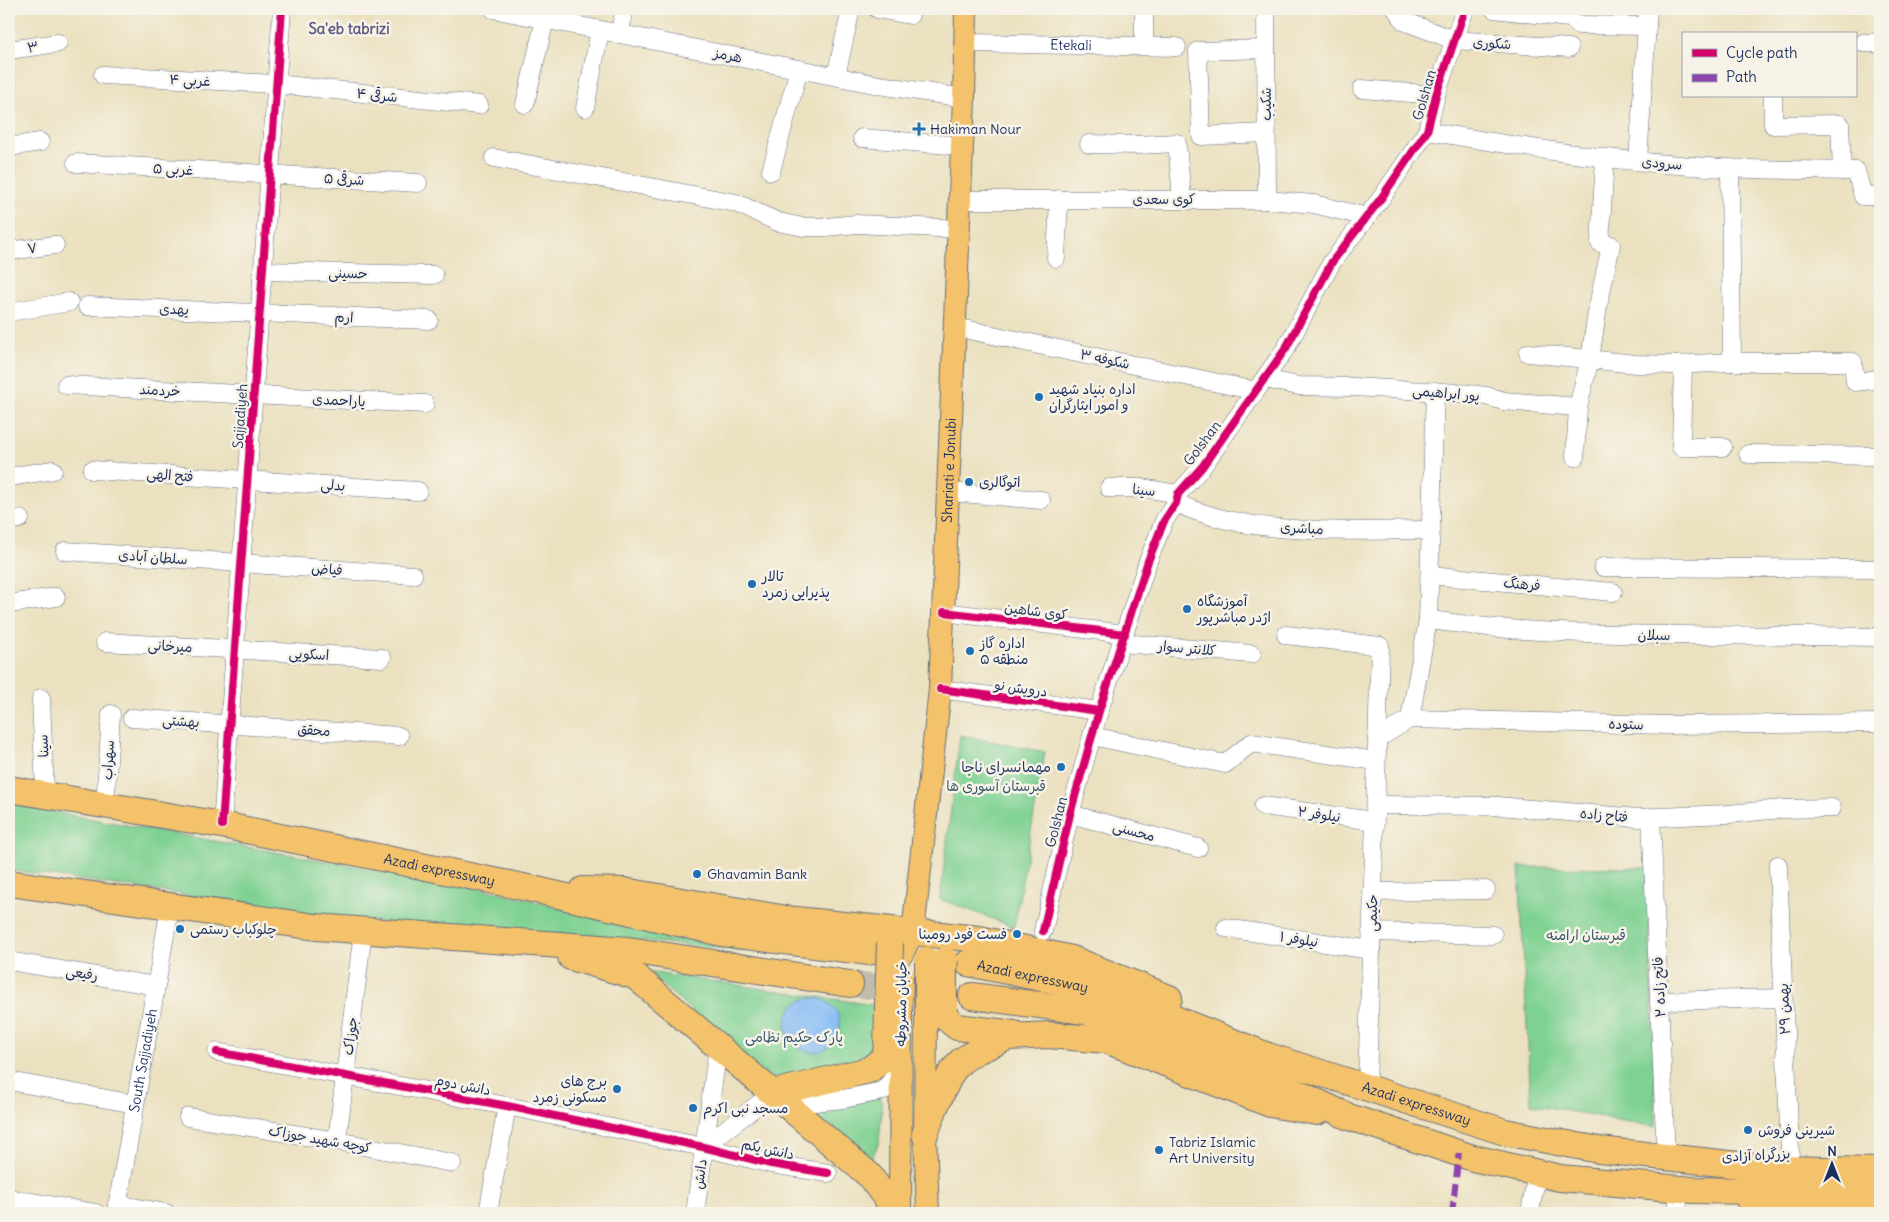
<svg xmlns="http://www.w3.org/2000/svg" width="1889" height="1222" font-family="Delius,'Playpen Sans Arabic',sans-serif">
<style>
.green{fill:#7ed192;stroke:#4c8078}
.water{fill:#86bcf5;stroke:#5076aa}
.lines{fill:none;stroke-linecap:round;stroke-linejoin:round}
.highway-tunnel{stroke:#c1bdac;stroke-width:26;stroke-dasharray:26 13;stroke-linecap:butt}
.minor-casing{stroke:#646d80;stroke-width:19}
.major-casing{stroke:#646d80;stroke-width:24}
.highway-casing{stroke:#646d80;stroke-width:28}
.minor{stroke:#fff;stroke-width:18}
.major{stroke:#f3c26a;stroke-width:22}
.highway{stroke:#f3c26a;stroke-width:26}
.major-bridge-casing{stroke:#646d80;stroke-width:24;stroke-linecap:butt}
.highway-bridge-casing{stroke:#646d80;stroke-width:28;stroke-linecap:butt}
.major-bridge{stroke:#f3c26a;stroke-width:22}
.highway-bridge{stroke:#f3c26a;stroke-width:26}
.quiet{stroke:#8e44ad;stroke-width:6;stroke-dasharray:12 6;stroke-linecap:butt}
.cycleway-casing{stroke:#f7f3e8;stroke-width:11}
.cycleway{stroke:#d6006c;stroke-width:8}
.poi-dot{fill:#1f6fb2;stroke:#f7f3e8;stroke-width:2}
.labels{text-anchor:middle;stroke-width:5;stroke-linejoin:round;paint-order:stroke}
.street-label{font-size:14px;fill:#1b2f5e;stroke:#f7f3e8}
.poi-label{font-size:14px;fill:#1b2f5e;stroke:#f7f3e8;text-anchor:start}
.park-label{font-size:14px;fill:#34586b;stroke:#f7f3e8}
.neighbourhood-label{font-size:15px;font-weight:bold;fill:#605b85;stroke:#f7f3e8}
</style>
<rect width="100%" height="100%" fill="#f7f3e8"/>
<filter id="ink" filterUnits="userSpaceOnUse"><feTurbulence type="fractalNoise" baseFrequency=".02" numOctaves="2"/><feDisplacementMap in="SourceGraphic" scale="10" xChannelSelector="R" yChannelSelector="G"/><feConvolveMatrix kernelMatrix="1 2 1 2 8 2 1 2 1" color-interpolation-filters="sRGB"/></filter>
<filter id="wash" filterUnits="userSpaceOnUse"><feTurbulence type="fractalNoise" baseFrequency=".0096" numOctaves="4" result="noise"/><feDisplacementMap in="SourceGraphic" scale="20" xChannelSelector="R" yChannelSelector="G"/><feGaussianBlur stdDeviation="1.12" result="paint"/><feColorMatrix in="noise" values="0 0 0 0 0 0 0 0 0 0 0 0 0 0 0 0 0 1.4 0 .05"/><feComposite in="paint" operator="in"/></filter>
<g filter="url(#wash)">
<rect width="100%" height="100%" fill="#ebe1c0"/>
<path class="green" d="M960,735L1045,752L1014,927L940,899Z
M9,804L497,892L748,951L621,939L312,917L174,893L9,870Z
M1519,867L1648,868L1656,1127L1531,1104Z
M648,972L874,1005L875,1035L873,1065L782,1082L761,1072Z
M880,1097L882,1106L879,1142L870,1162L803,1107Z"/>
<path class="water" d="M786 1025a27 27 0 1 1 54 0a27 27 0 1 1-54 0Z"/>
</g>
<g filter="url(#ink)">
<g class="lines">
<path class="highway-tunnel" d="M850,984L951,994"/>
<defs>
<g id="minor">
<path d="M493,9L879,85L964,98"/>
<path d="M877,9L910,15"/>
<path d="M1144,9V46"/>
<path d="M1266,9L1267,200"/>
<path d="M1396,9L1404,21L1454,40L1569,48"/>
<path d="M1494,9L1569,18"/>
<path d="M1578,25L1647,26"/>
<path d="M619,34L625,9"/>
<path id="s1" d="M966,43L1177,47"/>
<path d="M1863,43H1880"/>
<path d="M1266,49L1198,51L1201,136L1266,133"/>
<path d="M9,50L58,43"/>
<path d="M103,75L276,84L479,105"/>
<path d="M836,76L851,9"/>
<path d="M1362,89L1436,95"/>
<path d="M1773,96V125L1840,124L1842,171"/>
<path d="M525,104L545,19"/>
<path d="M585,108L600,30"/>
<path d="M1427,131C1525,148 1624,163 1724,168C1768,170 1812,170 1856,171L1863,196H1880"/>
<path d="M862,138L962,146"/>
<path d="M1089,144L1137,145L1177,143L1182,199"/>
<path d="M9,147L40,142"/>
<path d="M494,158L736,203L778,222L803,227H826L856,224L959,229"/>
<path d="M1638,161L1648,9"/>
<path d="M76,163L418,183"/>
<path d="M771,171L799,69"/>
<path d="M960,200H1267L1314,204L1367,217"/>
<path d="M9,251L55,245"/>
<path d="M1056,258L1059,199"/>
<path d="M263,271L434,275"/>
<path d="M87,306L429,320"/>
<path d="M9,312L69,302"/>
<path d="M955,327L1256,391"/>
<path d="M1528,353L1636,364L1674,365L1732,362L1730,168"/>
<path d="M1732,362H1853L1855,382L1880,379"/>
<path d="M1683,365L1681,447H1723"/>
<path d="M1265,379L1299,386L1353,387L1460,393L1486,396L1504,401L1578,407"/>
<path d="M66,385L425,404"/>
<path d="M1748,454L1880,456"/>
<path d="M1575,457L1578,407L1590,359L1598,306L1611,245L1600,243L1605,158"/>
<path d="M92,470L418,491"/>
<path d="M9,477L53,470"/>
<path d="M1109,488H1143L1178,494"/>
<path d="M949,492L1041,500"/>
<path d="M1176,503C1252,538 1350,530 1431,530"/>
<path d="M9,521L20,519"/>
<path d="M65,551L413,575"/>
<path d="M1603,567L1880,569"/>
<path d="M1430,575L1613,592"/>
<path d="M9,604L56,597"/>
<path d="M944,612L1125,634"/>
<path d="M1428,620C1455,623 1481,627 1508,629C1632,638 1756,634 1880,637"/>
<path d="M1286,635L1380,646L1367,1088"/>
<path d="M105,642L382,658"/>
<path d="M1122,643L1252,654"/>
<path d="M940,689L1099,711"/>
<path d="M41,698L45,795"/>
<path d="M132,718L399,736"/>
<path d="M1410,719L1428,620L1435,391"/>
<path d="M1092,736L1225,764L1251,743L1376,761"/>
<path d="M1377,739L1410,719L1668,725L1880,723"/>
<path d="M1375,805L1498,806L1638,818L1728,814L1782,809L1832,808"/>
<path d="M105,806L111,714"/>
<path d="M1263,806L1374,821"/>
<path d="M1070,814L1198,848"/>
<path d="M1651,817L1666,1157"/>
<path d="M222,825L282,9"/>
<path d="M1778,865L1790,1153"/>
<path d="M1372,892L1486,890"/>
<path d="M1226,928L1371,950"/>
<path d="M1043,931L1070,814L1099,711L1148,561L1164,521L1176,503L1178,494L1202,467L1286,348L1332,262L1382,197L1427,131L1436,95L1465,9"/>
<path d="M1371,932L1493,935"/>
<path d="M9,961L156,986"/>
<path d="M1659,1001L1783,998"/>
<path d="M217,1052L507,1106L703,1147L771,1164L828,1173"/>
<path d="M9,1081L135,1104"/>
<path d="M188,1117L337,1141L452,1163"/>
<path d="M337,1141L363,931"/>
<path d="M703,1147L773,1093L796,1101L815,1102L843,1099L883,1091L900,1070"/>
<path d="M9,1198L96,1213"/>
<path d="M117,1204L166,1213"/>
<path id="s2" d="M116,1213L170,907"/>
<path d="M488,1213L507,1106"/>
<path d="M695,1213L718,1047"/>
<path d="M1530,1213L1537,1173"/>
<path d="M1677,1213L1679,1189"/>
</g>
<g id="major">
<path id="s3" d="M902,954L913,932L940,689L964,98L966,9"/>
<path d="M926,1012L925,1134L928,1213"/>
<path d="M900,1213L901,1010"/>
</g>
<g id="highway">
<path id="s4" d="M9,789L222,825L528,888L722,933L869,952"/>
<path d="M9,883L316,927L628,950L850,984"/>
<path d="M583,890L624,891L786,919L979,939L1072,959L1169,998"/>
<path d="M571,957L635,976L869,1175L897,1213"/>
<path id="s5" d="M968,963L1085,987L1138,1004L1268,1056L1505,1132L1599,1150L1777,1169L1880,1171"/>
<path d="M972,996L1085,1011L1139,1028L1274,1082L1349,1117L1473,1158L1560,1178L1693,1190L1880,1193"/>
<path d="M944,1011L946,1018L957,1027L1014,1034"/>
<path d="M773,1093L869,1070L883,1059L887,1050L888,1005"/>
<path d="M925,1134L935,1107L951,1073L961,1061L977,1051L1008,1037L1048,1035L1106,1040L1270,1104L1317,1112"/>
<path d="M1750,1202L1790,1211L1880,1213"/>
</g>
</defs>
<use href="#minor" class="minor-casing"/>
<use href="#major" class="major-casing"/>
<use href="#highway" class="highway-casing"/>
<use href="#minor" class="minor"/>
<use href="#major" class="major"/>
<use href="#highway" class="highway"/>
<defs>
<path id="major-bridge" d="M926,958V1012
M901,1010L902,975"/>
<path id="highway-bridge" d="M888,1005L890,943
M944,1011V972L945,960"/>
</defs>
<use href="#major-bridge" class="major-bridge-casing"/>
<use href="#highway-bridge" class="highway-bridge-casing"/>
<use href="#major-bridge" class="major-bridge"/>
<use href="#highway-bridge" class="highway-bridge"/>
<path class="quiet" d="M1452,1213L1459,1153"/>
<defs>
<path id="cycleway" d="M944,612L1125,634
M940,689L1099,711
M222,825L282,9
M1043,931L1070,814L1099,711L1148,561L1164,521L1176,503L1178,494L1202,467L1286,348L1332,262L1382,197L1427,131L1436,95L1465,9
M217,1052L507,1106L703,1147L771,1164L828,1173"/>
</defs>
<use href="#cycleway" class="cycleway-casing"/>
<use href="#cycleway" class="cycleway"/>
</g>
</g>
<g class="poi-dot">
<path d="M916.5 121.5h5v5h5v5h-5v5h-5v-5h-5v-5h5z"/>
<circle cx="1039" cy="397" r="5"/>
<circle cx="969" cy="482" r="5"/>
<circle cx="752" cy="584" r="5"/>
<circle cx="1187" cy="609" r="5"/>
<circle cx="970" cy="651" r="5"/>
<circle cx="1061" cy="767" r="5"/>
<circle cx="697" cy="874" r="5"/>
<circle cx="180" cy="929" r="5"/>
<circle cx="1017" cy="934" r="5"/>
<circle cx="617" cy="1089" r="5"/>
<circle cx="693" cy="1108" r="5"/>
<circle cx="1748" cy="1130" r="5"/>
<circle cx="1159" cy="1150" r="5"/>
</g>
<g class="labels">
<g class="street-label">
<text transform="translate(1492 43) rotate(4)" y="5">شکوری</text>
<text dy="5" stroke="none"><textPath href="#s1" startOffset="105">Etekali</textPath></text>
<text transform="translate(33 47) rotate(-9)" y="5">۳</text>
<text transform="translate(728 55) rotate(11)" y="5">هرمز</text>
<text transform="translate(190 80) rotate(3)" y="5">۴ غربی</text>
<text transform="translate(377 95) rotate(6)" y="5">۴ شرقی</text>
<text transform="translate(1424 95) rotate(-74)" y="5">Golshan</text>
<text transform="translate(1266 104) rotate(-90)" y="5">شکیب</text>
<text transform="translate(1662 163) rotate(5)" y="5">سرودی</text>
<text transform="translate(173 169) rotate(3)" y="5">۵ غربی</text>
<text transform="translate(344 179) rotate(3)" y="5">۵ شرقی</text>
<text x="1164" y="204">کوی سعدی</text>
<text transform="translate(32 248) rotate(-7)" y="5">۷</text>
<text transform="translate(348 273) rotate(1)" y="5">حسینی</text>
<text transform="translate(174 309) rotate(2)" y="5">یهدی</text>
<text transform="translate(344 317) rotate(3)" y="5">ارم</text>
<text transform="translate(1105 359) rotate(12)" y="5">شکوفه ۳</text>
<text transform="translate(160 390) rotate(3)" y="5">خردمند</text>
<text transform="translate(1446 393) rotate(5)" y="5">پور ابراهیمی</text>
<text transform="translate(339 400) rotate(3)" y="5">یاراحمدی</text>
<text transform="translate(240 416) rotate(-86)" y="5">Sajjadiyeh</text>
<text transform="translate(1202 443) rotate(-53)" y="5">Golshan</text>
<text dy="5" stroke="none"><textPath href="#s3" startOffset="488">Shariati e Jonubi</textPath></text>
<text transform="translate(170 475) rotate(4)" y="5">فتح الهی</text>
<text transform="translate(333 485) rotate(4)" y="5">بدلی</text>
<text transform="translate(1144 490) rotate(5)" y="5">سینا</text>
<text transform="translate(1302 528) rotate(3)" y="5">مباشری</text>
<text transform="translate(153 557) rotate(4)" y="5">سلطان آبادی</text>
<text transform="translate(327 569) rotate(4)" y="5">فیاض</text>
<text transform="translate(1522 584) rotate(5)" y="5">فرهنگ</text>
<text transform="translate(1036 611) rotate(7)" y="5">کوی شاهین</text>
<text transform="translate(1654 635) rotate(1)" y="5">سبلان</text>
<text transform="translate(170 646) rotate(3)" y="5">میرخانی</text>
<text transform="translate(1187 648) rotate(5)" y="5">کلانتر سوار</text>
<text transform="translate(309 654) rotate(3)" y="5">اسکویی</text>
<text transform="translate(1021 688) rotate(8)" y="5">درویش نو</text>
<text transform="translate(181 721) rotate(4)" y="5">بهشتی</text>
<text transform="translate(1626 724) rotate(2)" y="5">ستوده</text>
<text transform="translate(314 730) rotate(4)" y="5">محقق</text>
<text transform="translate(43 746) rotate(-93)" y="5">سینا</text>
<text transform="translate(108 760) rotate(-87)" y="5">سهراب</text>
<text transform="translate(1319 814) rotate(8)" y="5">نیلوفر ۲</text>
<text transform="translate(1604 815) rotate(5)" y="5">فتاح زاده</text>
<text transform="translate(1056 822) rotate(-76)" y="5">Golshan</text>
<text transform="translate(1134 831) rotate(15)" y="5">محسنی</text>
<text dy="5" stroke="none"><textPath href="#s4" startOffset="438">Azadi expressway</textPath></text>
<text transform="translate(1372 913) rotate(-89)" y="5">حکیمی</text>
<text transform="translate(1299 939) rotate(9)" y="5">نیلوفر ۱</text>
<text transform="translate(82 973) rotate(9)" y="5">رفیعی</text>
<text dy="5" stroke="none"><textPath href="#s5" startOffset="66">Azadi expressway</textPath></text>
<text transform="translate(1659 987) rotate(-93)" y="5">فاتح زاده ۲</text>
<text transform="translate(901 1004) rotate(-89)" y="5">خیابان مشروطه</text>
<text transform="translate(1784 1009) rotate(-92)" y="5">۲۹ بهمن</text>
<text transform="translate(350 1036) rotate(-83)" y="5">جوزاک</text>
<text dy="5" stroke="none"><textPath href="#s2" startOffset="155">South Sajjadiyeh</textPath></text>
<text transform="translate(463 1085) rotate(11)" y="5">دانش دوم</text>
<text dy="5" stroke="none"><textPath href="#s5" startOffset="471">Azadi expressway</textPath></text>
<text transform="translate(320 1139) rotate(10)" y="5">کوچه شهید جوزاک</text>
<text transform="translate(768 1149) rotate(12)" y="5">دانش یکم</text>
<text transform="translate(1756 1155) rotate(-3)" y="5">بزرگراه آزادی</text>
<text transform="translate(700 1174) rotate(-83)" y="5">دانش</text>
</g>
<g class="poi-label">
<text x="930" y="134">Hakiman Nour</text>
<text x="1049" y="394">اداره بنیاد شهید<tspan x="1049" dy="16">و امور ایثارگران</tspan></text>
<text x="979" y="487">اتوگالری</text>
<text x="762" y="581">تالار<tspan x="762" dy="16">پذیرایی زمرد</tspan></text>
<text x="1197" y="606">آموزشگاه<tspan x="1197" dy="16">اژدر مباشرپور</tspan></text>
<text x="980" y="648">اداره گاز<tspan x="980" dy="16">منطقه ۵</tspan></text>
<text x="1051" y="772" text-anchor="end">مهمانسرای ناجا</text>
<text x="707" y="879">Ghavamin Bank</text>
<text x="190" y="934">چلوکباب رستمی</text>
<text x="1007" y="939" text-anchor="end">فست فود رومینا</text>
<text x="607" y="1086" text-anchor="end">برج های<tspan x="607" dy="16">مسکونی زمرد</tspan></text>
<text x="703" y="1113">مسجد نبی اکرم</text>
<text x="1758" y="1135">شیرینی فروش</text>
<text x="1169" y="1147">Tabriz Islamic<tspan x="1169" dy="16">Art University</tspan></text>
</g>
<g class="park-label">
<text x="996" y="791">قبرستان آسوری ها</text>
<text x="1586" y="940">قبرستان ارامنه</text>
<text x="794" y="1042">پارک حکیم نظامی</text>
</g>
<g class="neighbourhood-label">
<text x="349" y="34">Sa'eb tabrizi</text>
</g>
</g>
<rect width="1889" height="1222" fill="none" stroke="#f7f3e8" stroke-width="30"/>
<rect x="1682" y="32" width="175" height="65" fill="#f7f3e8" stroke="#9fa5b1"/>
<rect x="1692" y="49" width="25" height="8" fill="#d6006c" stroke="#9fa5b1"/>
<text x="1726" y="58" font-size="15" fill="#1b2f5e">Cycle path</text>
<rect x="1692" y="74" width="25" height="8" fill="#8e44ad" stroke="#9fa5b1"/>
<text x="1726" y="82" font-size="15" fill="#1b2f5e">Path</text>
<g transform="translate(1832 1164)" stroke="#f7f3e8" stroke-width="4" paint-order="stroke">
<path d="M0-4L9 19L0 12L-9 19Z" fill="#1b2f5e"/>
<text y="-8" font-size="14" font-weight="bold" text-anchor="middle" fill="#1b2f5e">N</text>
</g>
</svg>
